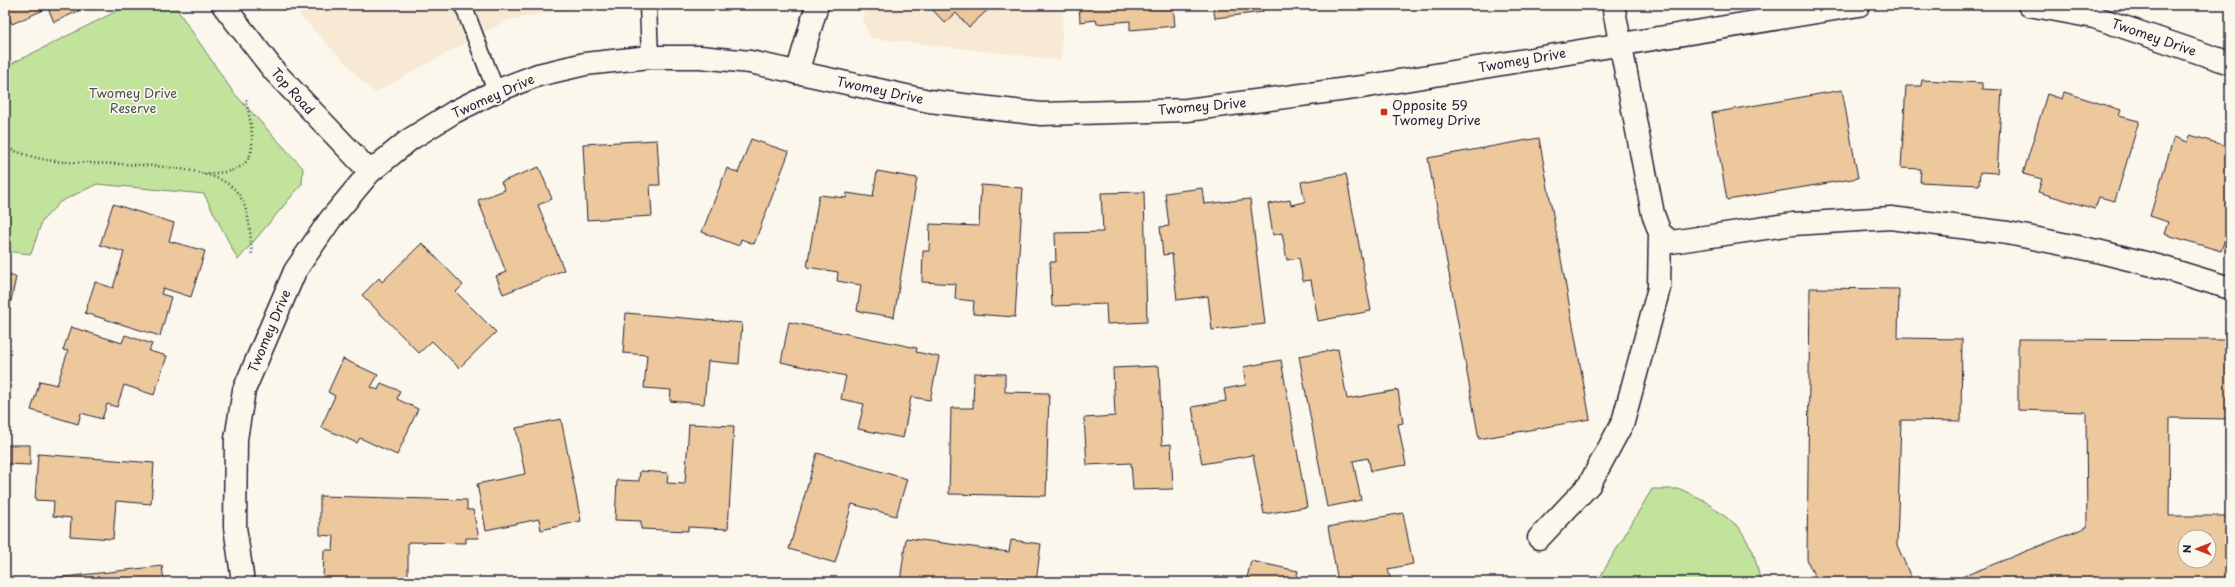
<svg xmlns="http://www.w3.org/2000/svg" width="2235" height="587" font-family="'Playpen Sans',sans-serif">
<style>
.built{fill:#f7e9d4}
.green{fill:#c2e39b;stroke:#72826b}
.building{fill:#edc89d;stroke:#22223b;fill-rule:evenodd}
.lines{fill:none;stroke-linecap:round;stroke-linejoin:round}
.lane-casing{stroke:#22223b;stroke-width:19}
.street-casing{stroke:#22223b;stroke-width:25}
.secondary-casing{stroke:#22223b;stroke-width:25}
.path{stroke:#22223b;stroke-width:2.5;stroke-dasharray:1 3;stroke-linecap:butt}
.lane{stroke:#fbf7ec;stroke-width:16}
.street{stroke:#fbf7ec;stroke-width:22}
.secondary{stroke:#fbf7ec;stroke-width:22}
.poi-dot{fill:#c8321e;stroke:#fbf7ec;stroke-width:1.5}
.labels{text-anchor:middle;stroke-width:3.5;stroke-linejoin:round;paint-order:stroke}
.street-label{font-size:13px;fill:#22223b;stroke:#fbf7ec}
.park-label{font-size:13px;fill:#4a5253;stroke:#fbf7ec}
.poi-label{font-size:13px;fill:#22223b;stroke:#fbf7ec;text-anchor:start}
</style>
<rect width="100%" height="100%" fill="#fbf7ec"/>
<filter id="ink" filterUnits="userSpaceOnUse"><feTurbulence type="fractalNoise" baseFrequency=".025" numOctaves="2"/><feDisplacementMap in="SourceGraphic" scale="8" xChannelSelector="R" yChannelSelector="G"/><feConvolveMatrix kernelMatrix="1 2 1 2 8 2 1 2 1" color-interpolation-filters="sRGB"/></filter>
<g filter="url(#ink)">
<path class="built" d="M290,5H593L507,20L374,93Z
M866,5H1063L1061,60L871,38L862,19Z"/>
<path class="green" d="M129,5H174L233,92L303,168L302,184L238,260L204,194L97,184L60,202L42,221L31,254L5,251V67Z
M1652,489H1680L1702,499L1739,527L1753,551L1761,582H1597Z"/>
<path class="building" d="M5,5H92L54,22L48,8L12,24L8,15L5,17Z
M305,5H321L307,10Z
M928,5H993L969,27L956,13L945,23Z
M1079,5H1173L1175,26L1130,30V21L1097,24L1096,20L1080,22Z
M1213,5H1262L1263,12L1215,18Z
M1922,80L1982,83V89L2002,90L1997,173L1980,172L1979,185L1920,182L1921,169L1901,168L1906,86H1921Z
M1842,90L1858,178L1727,200L1712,113Z
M2064,92L2121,110L2119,116L2139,121L2115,201L2099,197L2095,209L2038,192L2042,179L2023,174L2047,94L2062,99Z
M2190,135L2230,147V240L2225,239L2221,251L2164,234L2168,222L2150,216L2174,137L2188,142Z
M1539,138L1590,419L1479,439L1428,158Z
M751,139L789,152L754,244L741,239L739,246L702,232L727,168L738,173Z
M657,140L660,185H650L652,216L587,220L583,144Z
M539,167L552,199L538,205L564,270L503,294L496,276L506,272L478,200L505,190L501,182Z
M877,171L917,178L894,317L857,311L861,285L837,281L838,272L807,267L819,195L846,198L847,193L873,197Z
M1346,174L1371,311L1318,321L1311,280L1303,281L1299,258L1287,260L1282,233L1273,235L1268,204L1290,200L1291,205L1305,202L1301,182Z
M981,185L1023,188L1015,317L973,314L974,301L955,299L956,284L922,282L923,251H929L930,224L979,226Z
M1202,188L1204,204L1250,199L1265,324L1212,330L1208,296L1177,300L1172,254L1163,255L1160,227L1169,226L1165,193Z
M1144,192L1147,322L1107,324L1106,304L1052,306L1050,262H1056L1055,233L1103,232L1101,193Z
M113,204L174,223L169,241L205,251L191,297L163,288L161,294L171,297L160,336L85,313L95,282L113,288L124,252L100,245Z
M422,243L463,285L456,292L496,332L459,368L432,341L419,353L362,295L379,278L382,282Z
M5,274L16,277L5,330Z
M1810,288L1899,289L1898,338L1962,339L1961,421L1901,420L1897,545L1913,582H1817L1807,560Z
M626,313L742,323L739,364L708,361L704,404L670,401L671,390L644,388L647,355L623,353Z
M789,322L917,348L916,352L939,357L930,400L911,397L903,438L858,429L864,404L841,399L846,376L781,362Z
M71,327L122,343L125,335L152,344L149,351L167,356L154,395L124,385L117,407L107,404L102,419L81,413L78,424L31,410L40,381L57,385L68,351L63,350Z
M2018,339L2230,340V419L2170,418L2169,516H2230V582H1949L2087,527L2086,412L2018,410ZM2185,537H2209V561H2185Z
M1338,349L1347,399L1398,390L1403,423L1398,424L1406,465L1371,471L1368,458L1353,461L1361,500L1327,507L1299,356Z
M343,359L378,375L371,387L378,390L381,383L400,391L397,399L418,409L397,455L360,438L357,443L321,427L335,396L328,392Z
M1281,360L1307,507L1264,514L1253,455L1202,464L1192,407L1226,401L1224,389L1246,385L1243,367Z
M1159,366L1162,445L1171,444L1173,489L1133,490L1131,463L1087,465L1084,418L1115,416L1113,368Z
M974,373L1005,374V392L1049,393L1046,496L949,494L951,408H973Z
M561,419L581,521L541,530L539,519L486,530L477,484L525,474L516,428Z
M689,424L734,426L728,529L688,527V531L641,529V521L615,520L617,480L639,481L640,471L668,473L667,483L685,484Z
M8,445H30V465L8,464Z
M817,453L907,479L896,516L852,504L835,563L789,549Z
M38,454L154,463L151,504L116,501L113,539L70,536L71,518L53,516L54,501L35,500Z
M320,496L467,500V510H473L479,538H466V543L408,542V582H323L324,550H333L334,536L320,535Z
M1403,513L1413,564L1388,569L1391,582H1356L1355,579L1338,582L1328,527Z
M906,538L1009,552L1011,540L1041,544L1036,582H900Z
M1251,561L1298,571L1295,582H1246Z
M162,566L164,582H20Z"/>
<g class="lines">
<defs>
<path id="lane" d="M463,5L496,91
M648,5L650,57"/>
<path id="street" d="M223,5L275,72L370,172
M1613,5L1653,214L1660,233L1671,242L1793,224L1891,218L2008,233L2097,251L2161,267L2230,288
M797,73L817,5
M1539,538L1589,485L1623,422L1659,288L1660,233"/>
<path id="secondary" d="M2029,5L2094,17L2230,63
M243,582L235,527L236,439L244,390L295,271L330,220L370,172L409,140L454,112L496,91L538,75L585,64L650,57H700L750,62L929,101L1041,114L1187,110L1362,87L1859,5"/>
</defs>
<use href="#lane" class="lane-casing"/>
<use href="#street" class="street-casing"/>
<use href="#secondary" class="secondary-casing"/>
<path class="path" d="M5,146L9,149C21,153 34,158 47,160C90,167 210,157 237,192C251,211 250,234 252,256
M204,174C213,173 224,173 233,170C264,161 249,121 246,98"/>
<use href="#lane" class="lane"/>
<use href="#street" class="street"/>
<use href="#secondary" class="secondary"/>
</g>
</g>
<rect class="poi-dot" x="1380" y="108" width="8" height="8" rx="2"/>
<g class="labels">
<g class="street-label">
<text transform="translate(2154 37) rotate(19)" y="5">Twomey Drive</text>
<text transform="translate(1522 60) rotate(-10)" y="5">Twomey Drive</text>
<text transform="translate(880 90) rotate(12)" y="5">Twomey Drive</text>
<text transform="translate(293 91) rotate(48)" y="5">Top Road</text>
<text transform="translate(493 96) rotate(-24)" y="5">Twomey Drive</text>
<text transform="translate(1202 106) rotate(-5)" y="5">Twomey Drive</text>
<text transform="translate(269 331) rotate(-67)" y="5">Twomey Drive</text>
</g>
<g class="park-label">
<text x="133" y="98">Twomey Drive<tspan x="133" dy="15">Reserve</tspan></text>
</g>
<g class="poi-label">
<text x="1392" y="110">Opposite 59<tspan x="1392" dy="15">Twomey Drive</tspan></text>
</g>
</g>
<rect width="2235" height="587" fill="none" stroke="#fbf7ec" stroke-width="20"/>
<rect x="10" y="10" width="2215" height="567" fill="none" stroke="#22223b" stroke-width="1.5" filter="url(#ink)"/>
<g transform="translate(2197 549) rotate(270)"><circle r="19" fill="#fbf7ec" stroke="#a4a2a5"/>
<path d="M0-3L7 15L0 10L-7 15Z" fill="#c8321e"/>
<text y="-6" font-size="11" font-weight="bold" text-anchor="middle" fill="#22223b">N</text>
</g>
</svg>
